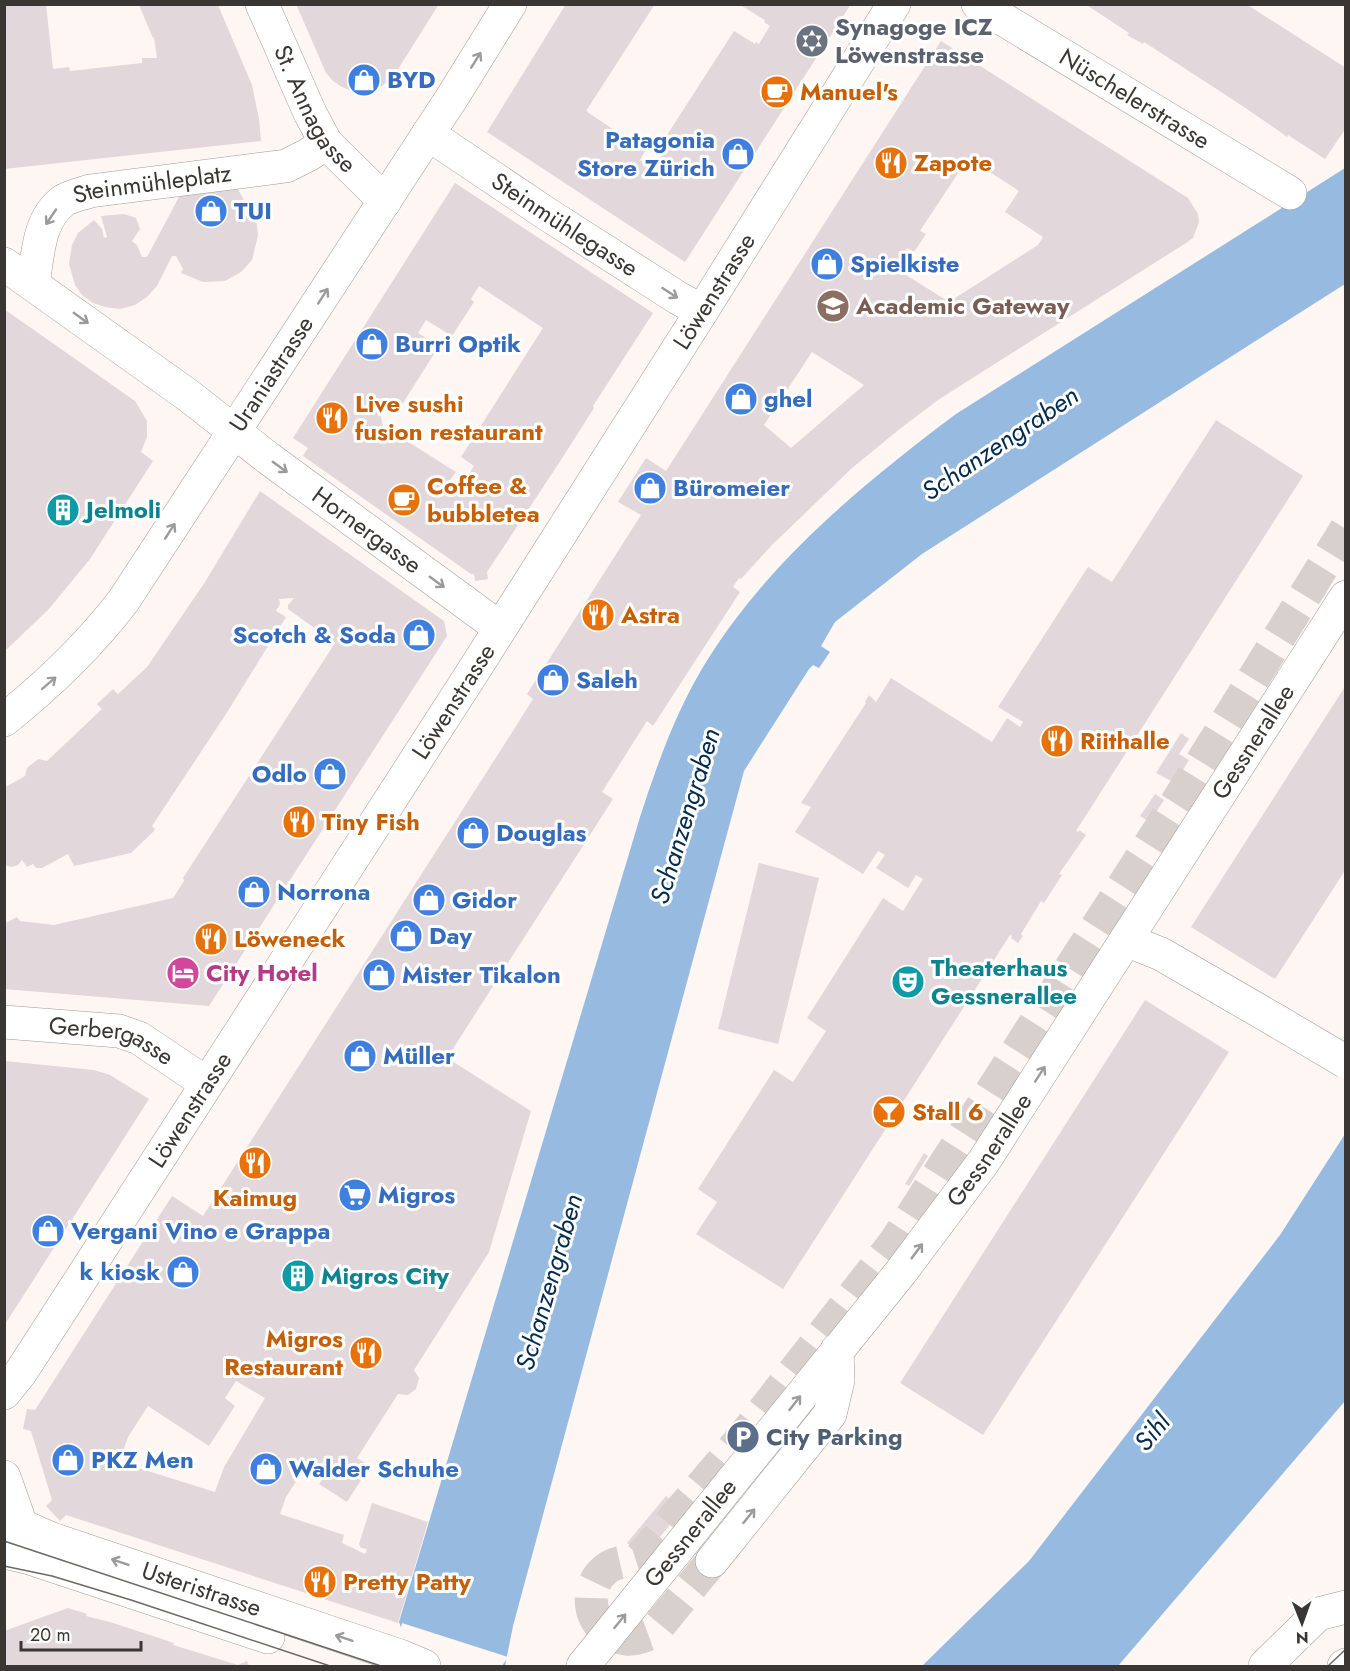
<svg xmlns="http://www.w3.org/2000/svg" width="1350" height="1671" font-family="Jost,sans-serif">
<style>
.water{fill:#97bae0}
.pier{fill:#fef6f3}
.building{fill:#e2d7da;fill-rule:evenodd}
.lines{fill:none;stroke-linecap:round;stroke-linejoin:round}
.minor-tunnel{stroke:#d7d0cd;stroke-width:33;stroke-dasharray:33 16;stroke-linecap:butt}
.minor-casing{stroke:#a39a96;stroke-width:34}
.minor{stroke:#fff;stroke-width:33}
.tram{stroke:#6c6865;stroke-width:1.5}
.minor-bridge-casing{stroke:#a39a96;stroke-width:34;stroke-linecap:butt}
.minor-bridge{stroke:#fff;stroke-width:33}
.oneway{stroke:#9c9a9a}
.labels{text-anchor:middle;stroke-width:6;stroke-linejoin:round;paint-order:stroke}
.worship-label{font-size:24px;font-weight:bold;fill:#5b616d;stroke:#fff;text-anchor:start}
.shop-label{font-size:24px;font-weight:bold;fill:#366cbe;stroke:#fff;text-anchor:start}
.food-label{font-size:24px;font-weight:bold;fill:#c56008;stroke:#fff;text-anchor:start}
.street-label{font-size:24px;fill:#393634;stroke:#fff}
.education-label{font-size:24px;font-weight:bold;fill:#785e54;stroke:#fff;text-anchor:start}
.culture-label{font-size:24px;font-weight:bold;fill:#0d838f;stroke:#fff;text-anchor:start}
.hotel-label{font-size:24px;font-weight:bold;fill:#b23c85;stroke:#fff;text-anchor:start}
.service-label{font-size:24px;font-weight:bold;fill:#4e5e75;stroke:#fff;text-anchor:start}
.water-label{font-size:26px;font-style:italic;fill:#042b4e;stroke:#fff}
</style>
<rect width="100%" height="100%" fill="#fef6f3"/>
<path class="water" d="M1345,168V284L922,554L835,622L821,646L830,652L819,668L813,665L809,669L744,771L513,1626L505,1666H397L405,1638L399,1622L640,817C658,762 677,708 708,659C770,560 864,483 956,414Z
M1345,1134V1401L1118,1666H922L1029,1561L1280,1235Z"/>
<path class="pier" d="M402,1623L508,1657L502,1666H397L405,1638L400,1632Z"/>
<path class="building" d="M4,4H46L53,69L69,67L70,71L142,63V58H157L154,37L153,38L139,5H218L252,85L259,119L261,141L4,169Z
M296,4H439L395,74L382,86L362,91H352L342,87L333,81L326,73Z
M566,4H655L586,111L645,151L640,160L653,169L672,139L667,135L734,31L755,44L756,42L759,44L770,26L764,22L765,20L739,4H851L685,262L487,132Z
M1085,4H1246L1346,68V128L1325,159L1288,135L1287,137L1279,131L1235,101L1144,42L1143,44L1127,35L1129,33Z
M941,41L1188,198L1198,214L1199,222L1193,238L1186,243L938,400L901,428L852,468L771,546L741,579L739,578L733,587L740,592L653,726L647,721L602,792L613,799L447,1058L531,1111L489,1252L414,1370L419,1378L416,1389L408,1395L398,1394L357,1458L370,1466L347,1502L319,1484L323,1479L305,1468L286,1497L280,1514L344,1535L342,1543L365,1554L367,1549L361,1548L359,1544L372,1503L428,1522L398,1623L66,1515L60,1521L46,1506L52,1500L31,1431L23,1429L27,1409L35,1410L172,1196L203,1216L511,734L533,699L527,694L641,515L618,502L646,458L666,471ZM968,158L1019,191L1005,212L1043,237L1038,245L949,302L895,268L907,248L914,252L926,234L920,231ZM812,352L864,385L791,448L764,425ZM236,1381L265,1398L224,1467L215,1492L119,1462L128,1437L148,1406L209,1446L235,1406L225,1398Z
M455,183L653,313L593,406L594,408L559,463L487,572L488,579L475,581L474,574H471L303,456L308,448L293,438ZM479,286L543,328L461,457L474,466L458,492L447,484L456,472L383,426L381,417L389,405L398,411L439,346L418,333L426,320L452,336L474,302L471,299Z
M236,186L252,214L257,225L258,235L252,260L241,272L225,281L203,282L181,273L183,269L176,256H172L157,286L147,297L135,305L120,309L105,307L93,303L82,295L75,285L69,264L72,245L78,233L94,220L102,229L104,238L107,237L101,216L124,214L136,218L140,229L132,241L137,245L142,257H147L179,197L188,191Z
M4,309L135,401L147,421V437L141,452L153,461L90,559L49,609L4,652Z
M1216,420L1303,476L1076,831L1079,832V830L1086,835L1059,874L1062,875L1044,903L1041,901L1021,934L1023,936L1018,943L1011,938L1012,936L1010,935L783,1289L696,1234L717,1202L698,1189L774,1070L793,1082L826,1031L807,1018L883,898L903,911L923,879L916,875L908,888L876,868L885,855L878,851L863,874L795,832L811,807L801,803L866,703L865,702L869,695L876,702L891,678L992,742L1007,718L1020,727L1023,722L998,707L1088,567L1112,582Z
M260,491L444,621L447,636L209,1006L4,989V924L17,917L20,921L54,925L173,898L184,881L183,878L335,643L288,609V605L294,598L279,599L280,604L276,611L286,617L226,714L152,826L155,829L154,831L131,853L74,866L68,854L42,868H36L33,864L27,867L22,860L18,865L12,867L4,865V788L25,776L27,768L38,759L47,761L102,709L97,704L113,689L118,694L147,667L205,582Z
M1346,685V869L1275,979L1191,927Z
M1181,733L1189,739L1179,754L1189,760L1175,783L1156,773Z
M1155,794L1164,800L1150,822L1140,816Z
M759,863L819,878L778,1044L718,1029Z
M1145,1000L1229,1052L983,1435L900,1383Z
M4,1061L94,1070L110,1075L149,1099L4,1326Z
M924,1153L928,1156L909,1186L905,1184Z
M666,1496L682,1510L655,1543L646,1535L634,1549L627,1543Z
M68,1608L87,1614L86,1616L110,1622L174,1643L173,1645L238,1665L247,1661L249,1666H4V1631Z"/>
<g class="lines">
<path class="minor-tunnel" d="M712,1561L653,1633C644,1636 636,1640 626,1639C591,1635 579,1590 606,1569C617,1560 630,1563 641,1557L743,1437L895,1242L1180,797L1346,529"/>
<defs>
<g id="minor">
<path id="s1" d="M262,4L310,113L326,143L385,201"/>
<path id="s2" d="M978,4L1290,193"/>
<path id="s3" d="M428,134L547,214L678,298L702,311"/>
<path id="s4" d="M4,264L189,396L268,458L500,628"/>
<path id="s5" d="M33,284C38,255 38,220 63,201C70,196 82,194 90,191L286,166L308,155L326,143"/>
<path id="s6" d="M4,720C49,684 89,646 124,600L453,96L510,4"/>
<path d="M1126,940L1161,954L1275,1020"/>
<path id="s7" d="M4,1022L119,1031L139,1038L206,1083"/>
<path id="s8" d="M4,1393L21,1372L467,681L702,311L894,4"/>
<path d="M4,1477L21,1525"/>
<path id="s9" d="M4,1518L52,1539L400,1656L424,1666"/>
<path d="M4,1552L30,1558L268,1637"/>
<path d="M712,1561L830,1414L838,1380L837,1350"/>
<path id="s10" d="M583,1666L901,1272L984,1161L1346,597"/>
<path d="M1265,1666L1318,1614L1346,1607"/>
<path d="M1344,1666L1346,1665"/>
</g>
</defs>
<use href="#minor" class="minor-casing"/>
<use href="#minor" class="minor"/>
<path class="tram" d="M4,1541L381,1666
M4,1566L52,1576L131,1600L330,1666
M1328,1666L1346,1649"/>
<defs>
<path id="minor-bridge" d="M1275,1020L1346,1062"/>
</defs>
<use href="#minor-bridge" class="minor-bridge-casing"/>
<use href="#minor-bridge" class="minor-bridge"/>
</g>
<defs><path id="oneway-shaft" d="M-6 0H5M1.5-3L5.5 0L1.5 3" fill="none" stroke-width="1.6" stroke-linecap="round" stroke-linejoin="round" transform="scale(1.5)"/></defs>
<g class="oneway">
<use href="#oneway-shaft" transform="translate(476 60) rotate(-58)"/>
<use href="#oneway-shaft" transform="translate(51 217) rotate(124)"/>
<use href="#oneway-shaft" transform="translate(670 293) rotate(33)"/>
<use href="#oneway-shaft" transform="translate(323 296) rotate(-57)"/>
<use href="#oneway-shaft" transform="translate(81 318) rotate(36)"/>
<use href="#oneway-shaft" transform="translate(280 467) rotate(36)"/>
<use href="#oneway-shaft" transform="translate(170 531) rotate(-57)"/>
<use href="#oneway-shaft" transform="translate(437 582) rotate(36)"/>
<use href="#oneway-shaft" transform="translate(49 683) rotate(-41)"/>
<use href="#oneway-shaft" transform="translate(1040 1074) rotate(-57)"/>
<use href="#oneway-shaft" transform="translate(917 1251) rotate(-53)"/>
<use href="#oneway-shaft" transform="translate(795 1403) rotate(-52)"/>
<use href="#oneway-shaft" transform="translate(749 1516) rotate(-51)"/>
<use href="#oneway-shaft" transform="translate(120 1562) rotate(-161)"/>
<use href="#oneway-shaft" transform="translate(620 1621) rotate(-51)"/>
<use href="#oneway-shaft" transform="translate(344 1638) rotate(-162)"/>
</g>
<defs>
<symbol id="synagogue-disc" viewBox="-11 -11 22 22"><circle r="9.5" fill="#6b7280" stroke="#fff"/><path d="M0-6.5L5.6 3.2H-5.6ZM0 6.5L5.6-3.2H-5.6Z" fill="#fff"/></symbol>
<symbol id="shop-disc" viewBox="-11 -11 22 22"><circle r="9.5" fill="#3f7fe0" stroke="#fff"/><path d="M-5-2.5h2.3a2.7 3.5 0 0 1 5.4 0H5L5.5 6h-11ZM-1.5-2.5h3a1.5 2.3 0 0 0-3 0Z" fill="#fff"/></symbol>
<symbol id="cafe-disc" viewBox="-11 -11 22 22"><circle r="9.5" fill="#e8710a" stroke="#fff"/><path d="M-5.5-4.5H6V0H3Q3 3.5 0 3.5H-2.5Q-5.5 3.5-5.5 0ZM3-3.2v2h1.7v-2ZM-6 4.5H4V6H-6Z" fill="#fff"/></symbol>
<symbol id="restaurant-disc" viewBox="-11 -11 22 22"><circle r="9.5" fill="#e8710a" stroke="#fff"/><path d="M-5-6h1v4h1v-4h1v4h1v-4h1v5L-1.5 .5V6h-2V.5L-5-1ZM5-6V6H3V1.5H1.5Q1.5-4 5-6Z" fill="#fff"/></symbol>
<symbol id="school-disc" viewBox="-11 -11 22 22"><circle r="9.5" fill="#8d6e63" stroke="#fff"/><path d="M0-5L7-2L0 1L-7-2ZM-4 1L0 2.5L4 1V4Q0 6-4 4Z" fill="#fff"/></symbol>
<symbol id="building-disc" viewBox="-11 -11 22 22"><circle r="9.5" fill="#0f9aa8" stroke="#fff"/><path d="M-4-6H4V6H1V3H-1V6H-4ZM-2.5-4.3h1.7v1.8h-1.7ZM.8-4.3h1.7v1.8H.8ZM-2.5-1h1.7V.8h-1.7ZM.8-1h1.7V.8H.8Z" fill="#fff"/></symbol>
<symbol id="hotel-disc" viewBox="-11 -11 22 22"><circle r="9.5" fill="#d1479c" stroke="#fff"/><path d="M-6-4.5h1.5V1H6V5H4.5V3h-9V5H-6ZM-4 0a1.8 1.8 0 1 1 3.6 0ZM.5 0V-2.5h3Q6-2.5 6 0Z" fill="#fff"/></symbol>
<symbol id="theatre-disc" viewBox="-11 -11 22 22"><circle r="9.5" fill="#0f9aa8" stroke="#fff"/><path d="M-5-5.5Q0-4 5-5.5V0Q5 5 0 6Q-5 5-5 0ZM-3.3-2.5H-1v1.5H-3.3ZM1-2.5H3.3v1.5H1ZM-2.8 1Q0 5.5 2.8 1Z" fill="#fff"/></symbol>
<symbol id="bar-disc" viewBox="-11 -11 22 22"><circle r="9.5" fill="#e8710a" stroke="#fff"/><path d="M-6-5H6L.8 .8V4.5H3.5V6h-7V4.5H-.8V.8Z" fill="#fff"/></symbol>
<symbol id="supermarket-disc" viewBox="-11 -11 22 22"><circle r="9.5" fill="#3f7fe0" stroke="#fff"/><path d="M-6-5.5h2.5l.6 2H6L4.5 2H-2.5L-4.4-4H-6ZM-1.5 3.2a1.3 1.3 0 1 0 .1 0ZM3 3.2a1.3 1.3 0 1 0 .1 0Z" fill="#fff"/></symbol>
<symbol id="parking-disc" viewBox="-11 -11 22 22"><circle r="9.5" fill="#5c6f8a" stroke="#fff"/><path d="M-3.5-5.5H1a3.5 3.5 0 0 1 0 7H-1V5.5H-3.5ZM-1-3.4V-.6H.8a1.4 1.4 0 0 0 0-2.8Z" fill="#fff"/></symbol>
</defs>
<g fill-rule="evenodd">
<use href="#synagogue-disc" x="793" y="22" width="38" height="38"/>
<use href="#shop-disc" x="345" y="61" width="38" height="38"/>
<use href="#cafe-disc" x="758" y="73" width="38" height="38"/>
<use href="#shop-disc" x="719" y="135" width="38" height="38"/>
<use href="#restaurant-disc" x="872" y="144" width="38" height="38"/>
<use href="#shop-disc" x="192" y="192" width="38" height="38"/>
<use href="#shop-disc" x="808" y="245" width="38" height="38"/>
<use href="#school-disc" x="814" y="287" width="38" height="38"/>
<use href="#shop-disc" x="353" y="325" width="38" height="38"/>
<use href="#shop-disc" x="722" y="380" width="38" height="38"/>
<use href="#restaurant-disc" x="313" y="399" width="38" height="38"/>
<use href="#shop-disc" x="631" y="469" width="38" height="38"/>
<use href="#cafe-disc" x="385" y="481" width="38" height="38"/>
<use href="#building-disc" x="44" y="491" width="38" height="38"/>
<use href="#restaurant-disc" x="579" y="596" width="38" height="38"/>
<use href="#shop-disc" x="400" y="616" width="38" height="38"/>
<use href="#shop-disc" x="534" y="661" width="38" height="38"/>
<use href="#restaurant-disc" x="1038" y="722" width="38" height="38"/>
<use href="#shop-disc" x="311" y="755" width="38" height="38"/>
<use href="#restaurant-disc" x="280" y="803" width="38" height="38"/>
<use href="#shop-disc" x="454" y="814" width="38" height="38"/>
<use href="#shop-disc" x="235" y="873" width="38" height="38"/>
<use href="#shop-disc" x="410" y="881" width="38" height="38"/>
<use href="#shop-disc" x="387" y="917" width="38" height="38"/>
<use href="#restaurant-disc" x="192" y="920" width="38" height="38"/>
<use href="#hotel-disc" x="164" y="954" width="38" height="38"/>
<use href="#shop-disc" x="360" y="956" width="38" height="38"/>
<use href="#theatre-disc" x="889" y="963" width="38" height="38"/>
<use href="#shop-disc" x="341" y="1037" width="38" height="38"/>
<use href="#bar-disc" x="870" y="1093" width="38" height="38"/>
<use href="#restaurant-disc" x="236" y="1144" width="38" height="38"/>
<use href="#supermarket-disc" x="336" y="1176" width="38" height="38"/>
<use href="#shop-disc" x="29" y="1212" width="38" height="38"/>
<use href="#shop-disc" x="164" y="1253" width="38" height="38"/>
<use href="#building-disc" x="279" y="1257" width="38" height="38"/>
<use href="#restaurant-disc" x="347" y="1334" width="38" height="38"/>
<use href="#parking-disc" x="724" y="1418" width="38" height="38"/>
<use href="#shop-disc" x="49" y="1441" width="38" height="38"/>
<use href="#shop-disc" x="247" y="1450" width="38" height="38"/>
<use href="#restaurant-disc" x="301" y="1563" width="38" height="38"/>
</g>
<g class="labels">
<g class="worship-label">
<text x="835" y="35">Synagoge ICZ<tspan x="835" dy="28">Löwenstrasse</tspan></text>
</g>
<g class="shop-label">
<text x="387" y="88">BYD</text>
<text x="715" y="148" text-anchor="end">Patagonia<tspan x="715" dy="28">Store Zürich</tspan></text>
<text x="234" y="219">TUI</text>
<text x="850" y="272">Spielkiste</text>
<text x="395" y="352">Burri Optik</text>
<text x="764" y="407">ghel</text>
<text x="673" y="496">Büromeier</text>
<text x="396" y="643" text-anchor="end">Scotch &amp; Soda</text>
<text x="576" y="688">Saleh</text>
<text x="307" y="782" text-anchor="end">Odlo</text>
<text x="496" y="841">Douglas</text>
<text x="277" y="900">Norrona</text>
<text x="452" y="908">Gidor</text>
<text x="429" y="944">Day</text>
<text x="402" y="983">Mister Tikalon</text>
<text x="383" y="1064">Müller</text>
<text x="378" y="1203">Migros</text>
<text x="71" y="1239">Vergani Vino e Grappa</text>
<text x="160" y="1280" text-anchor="end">k kiosk</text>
<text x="91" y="1468">PKZ Men</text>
<text x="289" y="1477">Walder Schuhe</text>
</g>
<g class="food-label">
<text x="800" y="100">Manuel's</text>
<text x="914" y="171">Zapote</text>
<text x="355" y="412">Live sushi<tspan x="355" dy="28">fusion restaurant</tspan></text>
<text x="427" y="494">Coffee &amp;<tspan x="427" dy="28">bubbletea</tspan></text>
<text x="621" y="623">Astra</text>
<text x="1080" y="749">Riithalle</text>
<text x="322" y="830">Tiny Fish</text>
<text x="234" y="947">Löweneck</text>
<text x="912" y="1120">Stall 6</text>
<text x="255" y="1206" text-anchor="middle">Kaimug</text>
<text x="343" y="1347" text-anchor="end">Migros<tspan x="343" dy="28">Restaurant</tspan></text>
<text x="343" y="1590">Pretty Patty</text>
</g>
<g class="street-label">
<text dy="8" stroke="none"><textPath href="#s2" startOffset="183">Nüschelerstrasse</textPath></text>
<text dy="8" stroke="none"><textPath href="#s1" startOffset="118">St. Annagasse</textPath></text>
<text dy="8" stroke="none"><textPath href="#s5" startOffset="182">Steinmühleplatz</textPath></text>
<text dy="8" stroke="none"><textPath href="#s3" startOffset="164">Steinmühlegasse</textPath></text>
<text dy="8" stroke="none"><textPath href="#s8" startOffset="1311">Löwenstrasse</textPath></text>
<text dy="8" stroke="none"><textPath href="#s6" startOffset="440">Uraniastrasse</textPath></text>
<text dy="8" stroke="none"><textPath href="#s4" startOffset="450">Hornergasse</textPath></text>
<text dy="8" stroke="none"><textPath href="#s8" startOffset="825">Löwenstrasse</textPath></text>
<text dy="8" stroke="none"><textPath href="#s10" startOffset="1143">Gessnerallee</textPath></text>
<text dy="8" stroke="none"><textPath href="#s7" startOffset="110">Gerbergasse</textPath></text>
<text dy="8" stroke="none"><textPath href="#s8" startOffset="339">Löwenstrasse</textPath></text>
<text dy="8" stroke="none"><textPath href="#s10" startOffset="657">Gessnerallee</textPath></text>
<text dy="8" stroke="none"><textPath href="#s10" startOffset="171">Gessnerallee</textPath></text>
<text dy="8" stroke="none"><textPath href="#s9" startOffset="210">Usteristrasse</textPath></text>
</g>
<g class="education-label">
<text x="856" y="314">Academic Gateway</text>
</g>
<g class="culture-label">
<text x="86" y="518">Jelmoli</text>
<text x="931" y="976">Theaterhaus<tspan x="931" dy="28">Gessnerallee</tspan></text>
<text x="321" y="1284">Migros City</text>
</g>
<g class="hotel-label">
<text x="206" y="981">City Hotel</text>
</g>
<g class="service-label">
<text x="766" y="1445">City Parking</text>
</g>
<g class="water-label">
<text transform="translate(1000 443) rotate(-34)" y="9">Schanzengraben</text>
<text transform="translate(685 816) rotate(-73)" y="9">Schanzengraben</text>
<text transform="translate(549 1282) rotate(-74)" y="9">Schanzengraben</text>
<text transform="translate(1152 1432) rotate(-50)" y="9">Sihl</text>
</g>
</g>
<rect width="1350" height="1671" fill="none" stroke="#393634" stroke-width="12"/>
<g transform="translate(1302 1623) rotate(179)" stroke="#ffffff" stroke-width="4.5" paint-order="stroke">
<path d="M0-4.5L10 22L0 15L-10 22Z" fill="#393634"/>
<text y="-9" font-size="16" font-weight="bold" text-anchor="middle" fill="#393634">N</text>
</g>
<path d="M21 1641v9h120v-9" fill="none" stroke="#393634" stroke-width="3"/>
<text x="30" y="1641" font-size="18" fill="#393634" stroke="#ffffff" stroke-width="4.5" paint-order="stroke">20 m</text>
</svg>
